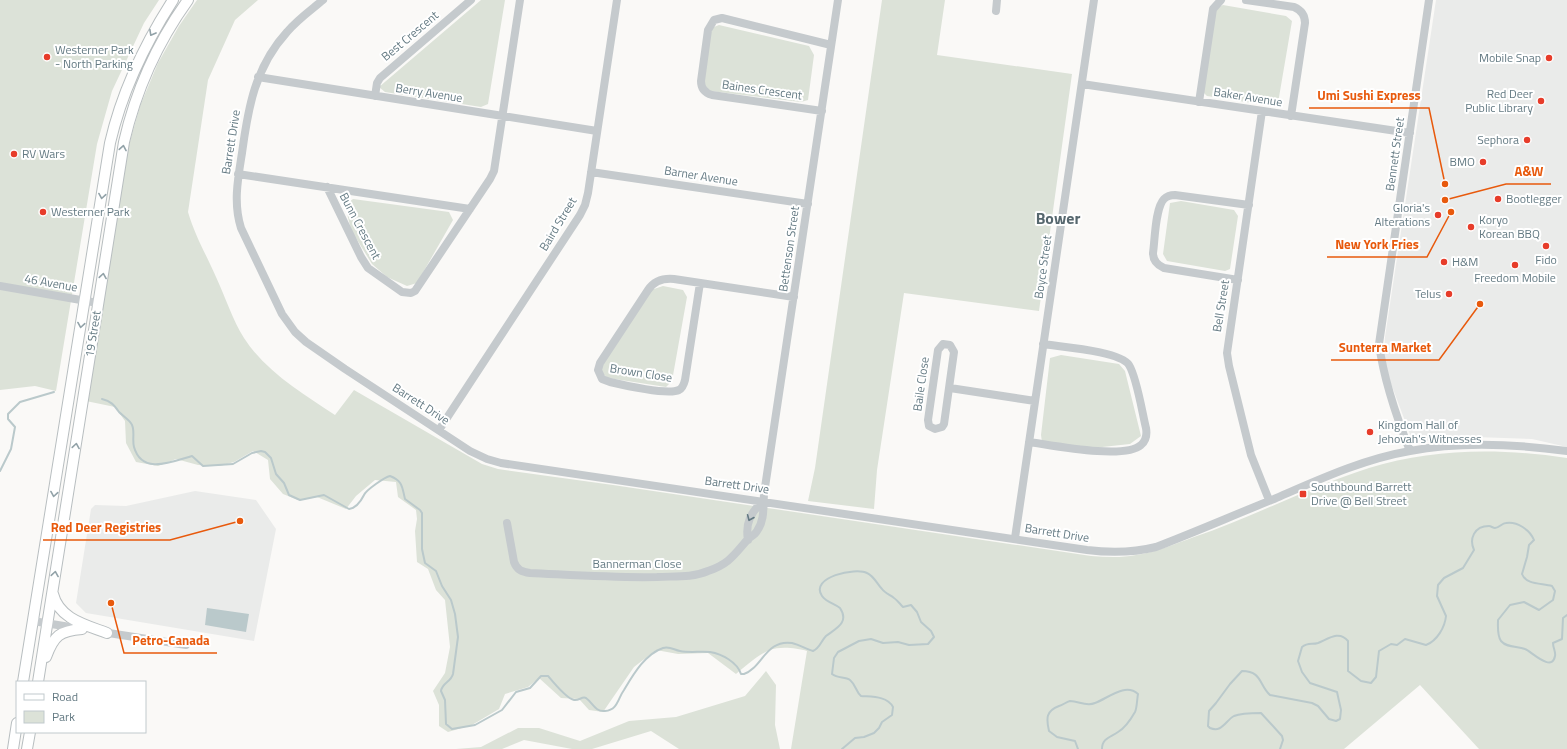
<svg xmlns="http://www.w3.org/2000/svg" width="1567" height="749" font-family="'Titillium Web',sans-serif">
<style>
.built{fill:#eaebea}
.green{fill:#dce2d8}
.water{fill:#bac9cb}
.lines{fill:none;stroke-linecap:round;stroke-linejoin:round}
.stream{stroke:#bac9cb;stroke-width:2}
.major-casing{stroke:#b8bec0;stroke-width:12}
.minor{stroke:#c5cacd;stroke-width:8}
.major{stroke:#fff;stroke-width:10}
.oneway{stroke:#92a2a8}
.oneway2{stroke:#647a83}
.poi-dot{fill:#e73c2a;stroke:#fff;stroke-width:1.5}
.labels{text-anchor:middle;stroke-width:4;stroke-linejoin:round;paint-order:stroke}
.street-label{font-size:12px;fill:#647a83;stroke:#fff}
.poi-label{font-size:12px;fill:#647a83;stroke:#fff;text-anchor:start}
.district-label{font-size:16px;font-weight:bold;fill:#56676e;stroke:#fff}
.leader{fill:none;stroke:#e8590c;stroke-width:1.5}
.callout-dot{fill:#e8590c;stroke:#fff;stroke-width:1.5}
.callout-label{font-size:13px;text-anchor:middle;font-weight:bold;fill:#e8590c;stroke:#fff;stroke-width:4;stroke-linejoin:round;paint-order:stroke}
</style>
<rect width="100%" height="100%" fill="#faf9f7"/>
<path class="built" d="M1436,0H1567V447L1532,439L1475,437L1417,442L1411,437L1387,373L1384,353L1385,337Z
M195,491L256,500L276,529L254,641L86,613L76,603L91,509L95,505L126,506Z"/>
<path class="green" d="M0,0H159L144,23L112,91L97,144L56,391L35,386L0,390Z
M197,0H258L235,20L208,80L188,212C195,236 206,254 216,277C225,296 233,321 244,338C266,372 302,393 335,415L354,390L482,464L498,469L613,485L1091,556C1106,557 1121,558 1136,555C1156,552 1175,544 1194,537C1253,517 1309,487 1369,468C1433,448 1501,448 1567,458V749H1479L1420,685L1344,749H791L807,651C797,648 780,646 770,650C757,655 746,666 736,674L708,653L678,654L656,650L634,667L603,712L589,710L579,699L561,698L539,678L528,687L505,694L499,709L472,725L448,732L439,726V705L433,691L445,673L450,647L445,600L436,590L428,569L417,562L415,531L417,519L416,510L398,497L396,482L375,480L356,496L346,509L317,497L298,500L283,494L270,479L268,460L253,451L234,462L220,466L198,465L176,459L158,466L136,462L126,443L125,421L115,407L86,401L127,152L140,106L158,63L179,26Z
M481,0H505L488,104L481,107L385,92L379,87Z
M882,0H945L937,55L1072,74L1039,311L904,293L877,470L874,509L808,501L815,468Z
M1223,5L1286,16L1292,21L1278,103L1272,106L1207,96L1201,90L1213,10Z
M719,25L809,46L814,55L808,100L801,102L710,91L703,84L709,29Z
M353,199L449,212L453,220L417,283L407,286L387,277L372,264L351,230L345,205Z
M1181,201L1234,210L1238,216L1230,269L1225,271L1167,261L1163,254L1170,203Z
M663,286L683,290L687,297L672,381L666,387L608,378L600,372L599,365L648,291Z
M1061,355L1119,364L1125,371L1141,436L1130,444L1093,448L1042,442L1041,435L1050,358Z
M766,671L776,685L775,725L780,749H679L651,731L592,749H572L524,740L502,749H456L481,747L518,728H539L580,741L629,721L676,717L745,696Z"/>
<path class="water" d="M207,608L249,614L246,632L205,625Z"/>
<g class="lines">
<path class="stream" d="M102,399C111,401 114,405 119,412C123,416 130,420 132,425C135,431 132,440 134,447C142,475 171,462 192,456L203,466L233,464L252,453L261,451L265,452L271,458L276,474L284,483L289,495L300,500L324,495L349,509C357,508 361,501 364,495C366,490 385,477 390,476C403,481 402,487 405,499L420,510L422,513V549L425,563L436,571L442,586L451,600L455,614L458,637L453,674C451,682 442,683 441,691L445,700L446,724L452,729L475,725L502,710L516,692L530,688L541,676H548C553,682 567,699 574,700C579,701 582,696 586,698C593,703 595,712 605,711C618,710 618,698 624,690C633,675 645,654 663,648C670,646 674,650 680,651C690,653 700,651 710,652C722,654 737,662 741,674H744C762,668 766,639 792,643C800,645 806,649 813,651C820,648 821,641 826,636C835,629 850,623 840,608C835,604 826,602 822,596C809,577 856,567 867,573C874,576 877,584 882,589C885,593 890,595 894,598C897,600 900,604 903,607L911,605L917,612L921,622L931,631L934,637L928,644L909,645L898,642L883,643L871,639L859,641L838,652L834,658L832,674C838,679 845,676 850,680C856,685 856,692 861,696C872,697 887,696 893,707L892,715L882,722L879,728L874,733L864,737L855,738L842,749
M0,471L11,449L15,427L8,419V414L20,402L54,392
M1078,749L1075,741L1057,737L1049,731C1046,718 1046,711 1059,706C1063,705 1066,702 1070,701C1079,701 1086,707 1095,703C1107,699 1125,682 1138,694C1137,699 1137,708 1135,712C1131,719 1125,728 1118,732C1111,737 1102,738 1102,749
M1280,749L1283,740L1282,736L1261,713C1254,713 1241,713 1234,716C1225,721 1222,733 1210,728L1208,726L1209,711L1216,703L1230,684L1242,671C1262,671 1259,685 1270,695L1312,703L1318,706L1329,719L1336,721L1340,719L1341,710L1337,692L1310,683L1302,672L1298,661L1302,647C1308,642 1312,645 1318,643C1328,639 1339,630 1348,641V671L1361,681L1371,683L1376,677L1379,651L1391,644L1397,645L1405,639L1426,645C1437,641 1445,627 1446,616L1437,596L1438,585L1444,578L1463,568L1474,550C1469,539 1474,526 1489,526C1491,526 1493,528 1495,528C1499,528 1502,523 1506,523C1517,521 1530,530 1534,540L1529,545L1527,557L1522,574C1526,585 1542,583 1552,586L1555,591L1553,600L1539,610L1524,602L1510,605L1498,620C1498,627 1497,635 1501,641C1507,648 1517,646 1525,649C1531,651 1552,673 1555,656C1556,652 1553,648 1553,643L1562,639L1563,618L1567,615"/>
<defs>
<path id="major" d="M53,594C59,619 86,625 107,633
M46,657C54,635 60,631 82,629
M23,682L110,143C122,91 144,45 173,0
M38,682L124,142C136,90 157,43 188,0
M13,749L17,723
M27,749L30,732"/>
</defs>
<use href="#major" class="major-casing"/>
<path class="minor" d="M323,0C311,10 297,20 287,32C255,67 248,108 242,153C238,178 233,203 241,228L282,314L295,332L306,342L345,369L470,451L487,459L501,463L1087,550C1111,553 1132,553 1156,547C1195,532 1234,515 1274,499C1318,480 1363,459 1410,451C1462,441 1515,444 1567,451
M1246,0L1294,7C1301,10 1305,15 1305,23L1291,116
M996,11L997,0
M258,77L597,131
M1082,84L1410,133
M375,96L377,83L380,78L471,0
M1199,102L1213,9L1221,0
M822,111L712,95C705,93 701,89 701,81L708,30L714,20L722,18L831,45
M1262,111L1227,353L1229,366L1251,455L1269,500
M591,172L808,204
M238,174L470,209
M327,187L361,257L368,268L402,292L411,293L415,291L490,179L494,171L520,0
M1238,280L1164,268C1157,265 1153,260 1153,253C1155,240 1155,208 1164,199C1167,196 1171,195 1175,195L1249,205
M700,283L685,380C684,384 683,388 679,390C668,395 623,385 610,382L602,379L598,370L600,363L648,290C654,281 663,278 674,279L794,297
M0,286L98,303
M943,344L950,345L954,352L944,424L942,427L935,429L929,426L928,420L938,350Z
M950,388L1035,401
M439,430L580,215L585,205L588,193L617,0
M1029,442C1051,445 1124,460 1141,445C1146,441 1147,434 1146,428C1142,412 1137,378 1129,365C1120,351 1061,347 1043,344
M1410,451C1396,416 1384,381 1379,344L1429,0
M507,523L514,562C517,570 522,572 530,573C573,575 615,578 657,577C674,576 692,578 708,571C729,564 734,555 748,539C750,537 755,535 757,531C765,520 763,506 764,494L838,0
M1015,538L1094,0
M748,540C745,523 751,512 763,501
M33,621L76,628
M102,632L186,645"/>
<use href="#major" class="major"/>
</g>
<defs><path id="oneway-chevron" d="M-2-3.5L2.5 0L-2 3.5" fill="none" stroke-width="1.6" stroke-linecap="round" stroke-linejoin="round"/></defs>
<g class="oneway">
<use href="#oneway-chevron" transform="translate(152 33) rotate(119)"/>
<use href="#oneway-chevron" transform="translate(123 148) rotate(-80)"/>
<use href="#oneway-chevron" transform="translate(102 196) rotate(99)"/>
<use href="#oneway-chevron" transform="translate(103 276) rotate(-81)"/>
<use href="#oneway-chevron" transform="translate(81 325) rotate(99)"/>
<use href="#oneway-chevron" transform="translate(76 446) rotate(-81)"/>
<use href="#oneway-chevron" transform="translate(54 494) rotate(99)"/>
<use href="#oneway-chevron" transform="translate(55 574) rotate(-81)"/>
</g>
<use class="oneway2" href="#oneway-chevron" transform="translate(750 518) rotate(113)"/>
<g class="poi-dot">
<circle cx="47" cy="57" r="4"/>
<circle cx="1549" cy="58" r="4"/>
<circle cx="1541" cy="101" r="4"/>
<circle cx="1527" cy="140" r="4"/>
<circle cx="14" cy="154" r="4"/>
<circle cx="1483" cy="162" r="4"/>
<circle cx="1498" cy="199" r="4"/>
<circle cx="43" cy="212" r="4"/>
<circle cx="1438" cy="215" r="4"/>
<circle cx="1471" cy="227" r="4"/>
<circle cx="1546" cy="246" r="4"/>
<circle cx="1444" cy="262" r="4"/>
<circle cx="1515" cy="265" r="4"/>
<circle cx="1449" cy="294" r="4"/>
<circle cx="1370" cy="432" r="4"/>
<rect x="1299" y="490" width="8" height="8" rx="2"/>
</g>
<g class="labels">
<g class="street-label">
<text transform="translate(410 36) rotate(-40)" y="4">Best Crescent</text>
<text transform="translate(762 90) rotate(8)" y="4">Baines Crescent</text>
<text transform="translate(429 93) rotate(9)" y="4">Berry Avenue</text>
<text transform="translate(1248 97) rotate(9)" y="4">Baker Avenue</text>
<text transform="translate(231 142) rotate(-81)" y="4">Barrett Drive</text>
<text transform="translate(1395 154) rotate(-82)" y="4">Bennett Street</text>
<text transform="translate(701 176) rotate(9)" y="4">Barner Avenue</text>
<text transform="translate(558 224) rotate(-59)" y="4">Baird Street</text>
<text transform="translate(360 226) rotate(62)" y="4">Bunn Crescent</text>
<text transform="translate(789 249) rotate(-82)" y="4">Bettenson Street</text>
<text transform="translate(1043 267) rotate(-82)" y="4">Boyce Street</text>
<text transform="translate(51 283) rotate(10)" y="4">46 Avenue</text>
<text transform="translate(1221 306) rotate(-81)" y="4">Bell Street</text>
<text transform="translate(93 334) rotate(-81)" y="4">19 Street</text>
<text transform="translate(641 373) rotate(9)" y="4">Brown Close</text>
<text transform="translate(921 384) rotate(-82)" y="4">Baile Close</text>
<text transform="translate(421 404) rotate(33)" y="4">Barrett Drive</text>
<text transform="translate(737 485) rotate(8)" y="4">Barrett Drive</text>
<text transform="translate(1057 533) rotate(9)" y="4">Barrett Drive</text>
<text x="637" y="568">Bannerman Close</text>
</g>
<g class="poi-label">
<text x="55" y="54">Westerner Park<tspan x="55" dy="14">- North Parking</tspan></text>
<text x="1541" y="62" text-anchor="end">Mobile Snap</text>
<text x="1533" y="98" text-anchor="end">Red Deer<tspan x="1533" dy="14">Public Library</tspan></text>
<text x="1519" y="144" text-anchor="end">Sephora</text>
<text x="22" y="158">RV Wars</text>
<text x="1475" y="166" text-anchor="end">BMO</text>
<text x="1506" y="203">Bootlegger</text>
<text x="1430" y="212" text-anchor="end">Gloria's<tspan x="1430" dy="14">Alterations</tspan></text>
<text x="51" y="216">Westerner Park</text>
<text x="1479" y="224">Koryo<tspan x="1479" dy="14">Korean BBQ</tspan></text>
<text x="1546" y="264" text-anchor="middle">Fido</text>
<text x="1452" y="266">H&amp;M</text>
<text x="1515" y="282" text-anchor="middle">Freedom Mobile</text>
<text x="1441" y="298" text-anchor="end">Telus</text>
<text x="1378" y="429">Kingdom Hall of<tspan x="1378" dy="14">Jehovah's Witnesses</tspan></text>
<text x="1311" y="491">Southbound Barrett<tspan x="1311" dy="14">Drive @ Bell Street</tspan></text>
</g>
<g class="district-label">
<text x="1058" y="224">Bower</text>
</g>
</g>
<path class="leader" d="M1445 184L1429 108H1309M1445 200L1506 184H1551M1451 212L1427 257H1327M1480 304L1439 360H1331M240 521L170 540H43M111 603L124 653H217"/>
<g class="callout-dot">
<circle cx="1445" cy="184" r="4"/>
<circle cx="1445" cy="200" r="4"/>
<circle cx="1451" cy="212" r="4"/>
<circle cx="1480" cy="304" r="4"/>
<circle cx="240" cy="521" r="4"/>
<circle cx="111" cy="603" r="4"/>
</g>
<g class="callout-label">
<text x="1369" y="100">Umi Sushi Express</text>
<text x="1529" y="176">A&amp;W</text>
<text x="1377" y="249">New York Fries</text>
<text x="1385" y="352">Sunterra Market</text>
<text x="106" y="532">Red Deer Registries</text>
<text x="171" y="645">Petro-Canada</text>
</g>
<rect x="16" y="681" width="130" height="52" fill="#ffffff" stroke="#c1cacd"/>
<rect x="24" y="694" width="20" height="6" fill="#ffffff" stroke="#c1cacd"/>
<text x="52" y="701" font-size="12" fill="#647a83">Road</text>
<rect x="24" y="711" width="20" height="12" fill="#dce2d8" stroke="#c1cacd"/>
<text x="52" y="721" font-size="12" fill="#647a83">Park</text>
</svg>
